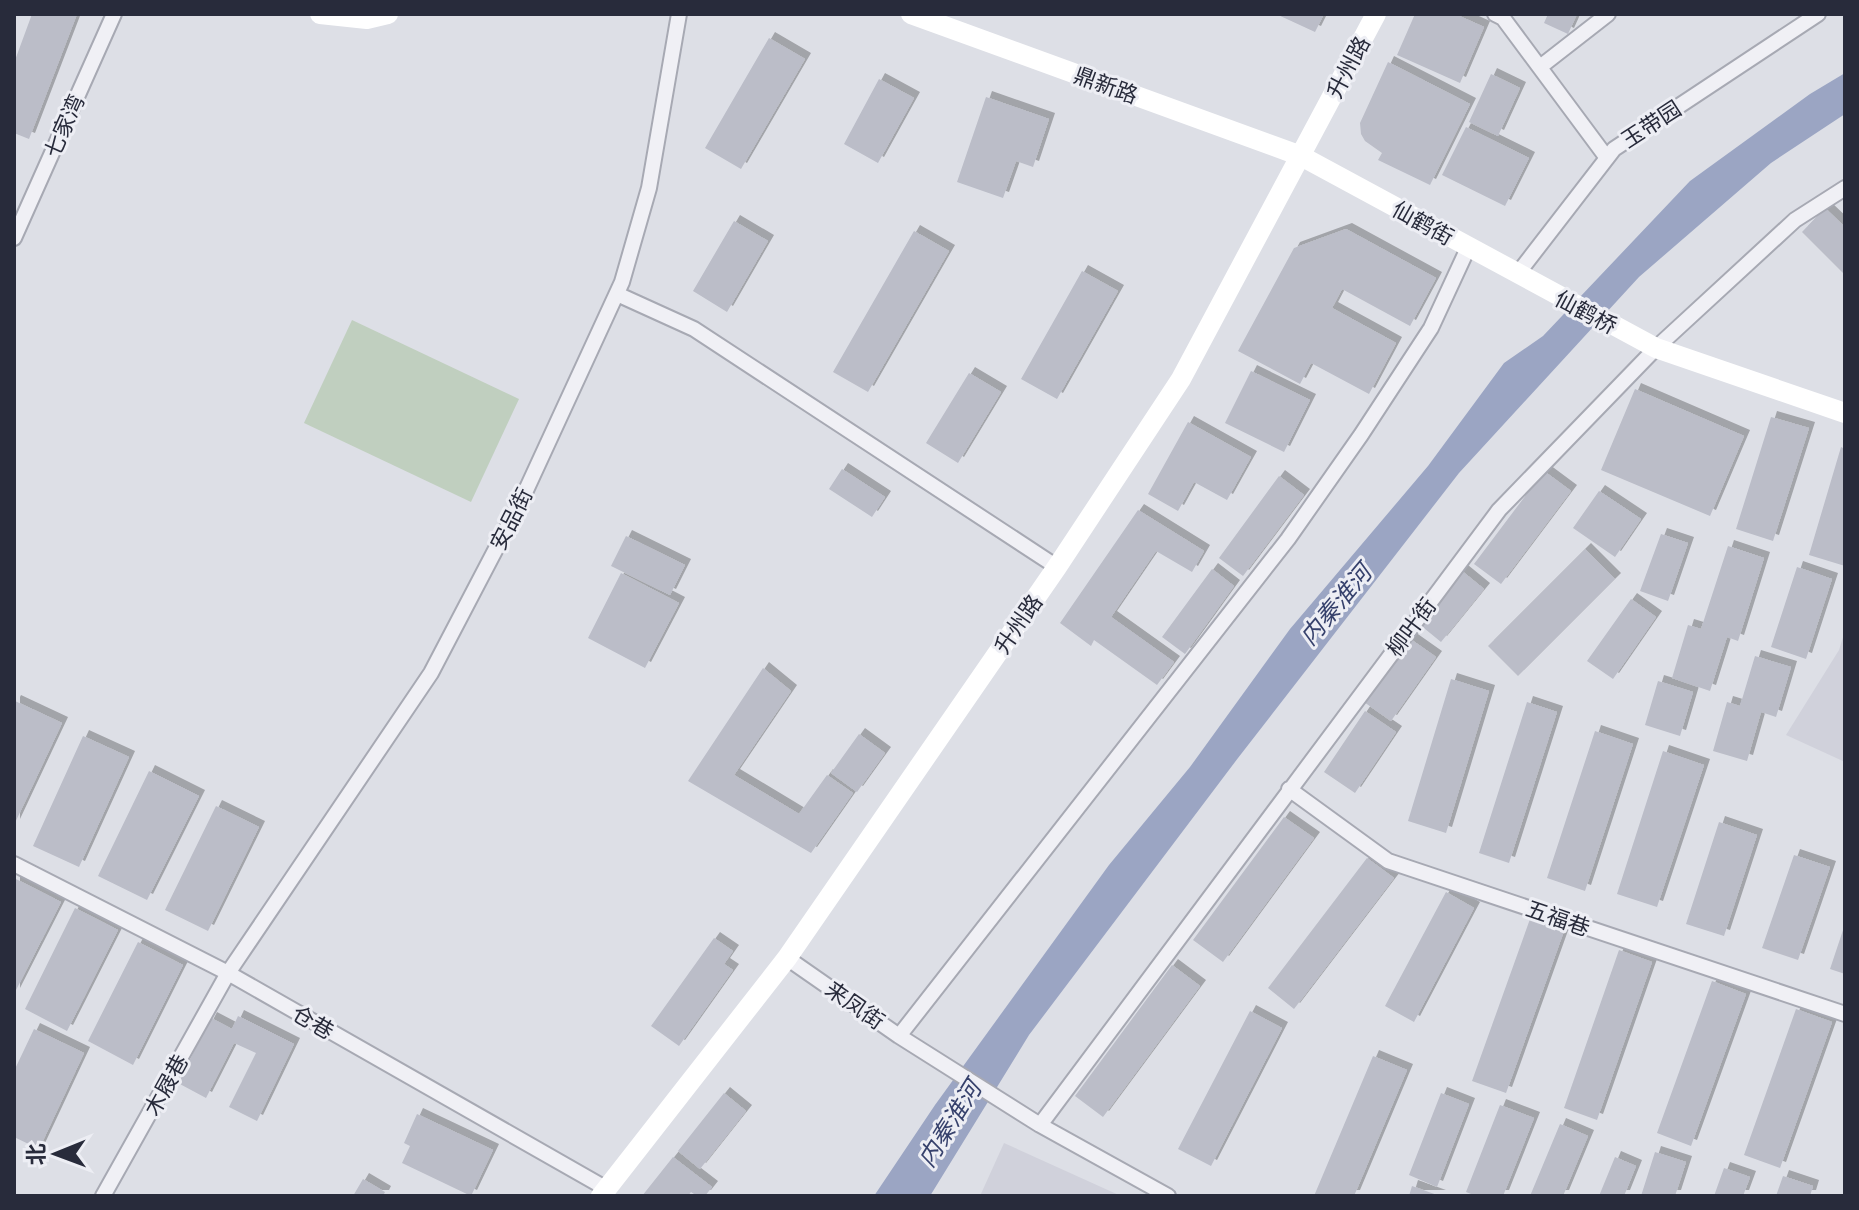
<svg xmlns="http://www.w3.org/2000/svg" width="1859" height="1210" font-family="Poppins,'Noto Sans SC',sans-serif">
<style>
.built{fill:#d0d1db}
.green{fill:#c0cfbf}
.water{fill:#9ba5c3}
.building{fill:#bbbdc8;filter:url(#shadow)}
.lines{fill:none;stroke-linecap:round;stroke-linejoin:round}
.street-casing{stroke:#a7a9b3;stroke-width:18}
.street{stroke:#f0f0f5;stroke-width:14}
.secondary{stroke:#fff;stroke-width:20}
.labels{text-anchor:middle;stroke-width:6;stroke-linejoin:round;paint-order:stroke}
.street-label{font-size:22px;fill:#282b3b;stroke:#edeef4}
.water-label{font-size:24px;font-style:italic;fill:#36416c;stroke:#edeef4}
</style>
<defs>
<filter id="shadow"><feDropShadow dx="6" dy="-6" stdDeviation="0" flood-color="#0004"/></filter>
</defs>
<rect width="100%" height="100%" fill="#dddfe6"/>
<path class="built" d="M1845,631V762L1786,735L1839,650Z
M1004,1143L1121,1196H980Z"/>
<path class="green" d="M352,320L519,399L471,502L304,423Z"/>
<path class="water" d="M1845,73V114L1771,163L1639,277L1459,473L1238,758L1029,1035L930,1196H874L935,1105L1109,865L1190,767L1290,629L1428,466L1504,363L1543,336L1690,181L1810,94Z"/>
<path class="building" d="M32,14H77L29,139L14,133V63Z
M1276,14H1324L1315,32Z
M1415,14H1455L1484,27L1460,83L1397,55Z
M1548,14H1577L1568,34L1544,23Z
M769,38L805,59L741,169L705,148Z
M1388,62L1470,104L1430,185L1378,160L1382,153L1365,141L1361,134L1360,123Z
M1491,74L1520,88L1498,136L1469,122Z
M879,79L914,98L878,163L844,144Z
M986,97L1049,119L1033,167L1016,161L1003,198L957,182Z
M1466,127L1529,158L1505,206L1442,175Z
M1825,208L1845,227V275L1802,232Z
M734,221L768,241L727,312L693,291Z
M1346,229L1436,278L1410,326L1342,289L1332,308L1396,343L1369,394L1311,363L1300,384L1238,351L1294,248Z
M914,231L949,251L868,392L833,372Z
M1082,271L1118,291L1057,399L1021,379Z
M1251,371L1310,400L1284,452L1225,423Z
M969,373L1001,392L958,463L926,443Z
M1635,389L1744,436L1710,516L1601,470Z
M1771,417L1809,428L1773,541L1736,529Z
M1188,422L1251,457L1227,500L1194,482L1178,511L1148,494Z
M1841,447L1845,449V566L1809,555Z
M842,469L885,497L872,517L829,489Z
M1544,471L1571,491L1501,584L1474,564Z
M1279,476L1304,495L1243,576L1219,558Z
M1599,491L1641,519L1615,557L1573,528Z
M1138,510L1204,551L1192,572L1156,551L1111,617L1174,662L1157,685L1094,640L1091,646L1060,623Z
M1661,534L1688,543L1668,601L1640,591Z
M626,536L685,565L670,595L611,566Z
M1728,546L1764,558L1738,641L1727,637L1710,691L1672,678L1688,625L1701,629Z
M1585,549L1615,579L1518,676L1488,646Z
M1797,567L1832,579L1806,659L1771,647Z
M1212,569L1234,586L1185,654L1162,637Z
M1462,571L1484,589L1441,642L1419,624Z
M621,573L679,603L645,668L588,638Z
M1631,599L1656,617L1613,679L1587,661Z
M1409,638L1436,657L1391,721L1364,702Z
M1755,656L1791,667L1776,717L1761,712L1747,761L1713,751L1727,702L1740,706Z
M763,668L791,691L734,775L799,814L827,775L853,793L811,853L688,781Z
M1451,679L1489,691L1446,833L1408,821Z
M1658,681L1693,692L1680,736L1645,725Z
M15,701L62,723L14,825V703Z
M1527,702L1557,712L1509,863L1479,853Z
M1365,711L1396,732L1355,793L1324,772Z
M1595,731L1633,744L1585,891L1547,878Z
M859,734L885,753L857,792L831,773Z
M83,736L129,757L79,867L33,846Z
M1663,751L1704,765L1657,907L1617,894Z
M149,771L199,796L147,900L98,876Z
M216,806L259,827L208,931L165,910Z
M1284,817L1314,838L1223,962L1193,940Z
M1719,822L1757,835L1724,936L1686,924Z
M1794,855L1830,867L1798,960L1762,948Z
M1367,858L1394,878L1294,1009L1268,988Z
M14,878L61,902L14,994Z
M1446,892L1474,908L1414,1022L1385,1006Z
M75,908L118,930L67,1031L25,1009Z
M1530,919L1564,931L1506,1093L1472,1081Z
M1844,927H1845V974L1830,969Z
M714,938L733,951L724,964L733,970L679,1046L651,1026Z
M138,942L183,965L133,1065L88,1041Z
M1619,950L1652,962L1597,1120L1564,1108Z
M1172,965L1200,986L1103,1117L1075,1096Z
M1712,981L1746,994L1691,1146L1657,1133Z
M1796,1009L1832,1022L1780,1168L1744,1155Z
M1250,1011L1282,1028L1211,1166L1178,1149Z
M238,1016L294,1044L257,1121L229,1107L256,1053L234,1043L206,1098L178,1083L211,1018L232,1029Z
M34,1029L84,1053L39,1149L14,1137V1071Z
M1373,1056L1407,1070L1354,1196H1314Z
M724,1093L746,1111L700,1169L678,1151Z
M1441,1093L1469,1104L1437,1187L1409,1175Z
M1500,1105L1534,1118L1503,1196H1476L1466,1192Z
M417,1114L493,1150L471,1196L402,1163L410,1146L404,1143Z
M1560,1124L1588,1136L1563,1196H1530Z
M1655,1152L1686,1162L1675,1196H1641Z
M673,1157L712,1187L705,1196H697L691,1192L688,1196H642Z
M1615,1157L1636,1166L1624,1196H1599Z
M1724,1168L1750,1177L1743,1196H1714Z
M1783,1176L1813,1186L1810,1196H1776Z
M363,1179L385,1192L383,1196H353Z
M1412,1186L1440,1196H1409Z"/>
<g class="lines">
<defs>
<path id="street" d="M1495,14L1503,18L1607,158
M1540,67L1608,14
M14,238L114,14
M1519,272L1614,149L1818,14
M617,294L694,329L1057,567
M1289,789L1388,861L1845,1014
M14,864L228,973L607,1189
M787,958L899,1036L1040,1125L1168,1196
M899,1036L1288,539L1361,435L1431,328L1468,248
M1040,1125L1499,510L1656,348L1795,220L1845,188
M103,1196L228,973L431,673L522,499L622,282L649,188L679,14"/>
</defs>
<use href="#street" class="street-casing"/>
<use href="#street" class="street"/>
<path class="secondary" d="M320,14L367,19L388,14
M911,14L1301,156L1656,348L1845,413
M601,1196L787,958L1057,567L1181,379L1376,14"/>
</g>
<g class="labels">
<g class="street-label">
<text transform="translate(1348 67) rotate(-62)" y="8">升州路</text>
<text transform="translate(1106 85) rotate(20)" y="8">鼎新路</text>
<text transform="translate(1651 124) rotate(-33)" y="8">玉带园</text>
<text transform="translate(64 126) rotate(-66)" y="8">七家湾</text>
<text transform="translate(1423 223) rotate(29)" y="8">仙鹤街</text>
<text transform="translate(1586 312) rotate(28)" y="8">仙鹤桥</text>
<text transform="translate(511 519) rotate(-63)" y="8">安品街</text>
<text transform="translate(1018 624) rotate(-55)" y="8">升州路</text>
<text transform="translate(1411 627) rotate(-53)" y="8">柳叶街</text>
<text transform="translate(1558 918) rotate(19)" y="8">五福巷</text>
<text transform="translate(855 1005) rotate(35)" y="8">来凤街</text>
<text transform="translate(313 1022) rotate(30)" y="8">仓巷</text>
<text transform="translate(166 1085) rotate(-61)" y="8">木屐巷</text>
</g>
<g class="water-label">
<text transform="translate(1336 605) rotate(-50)" y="8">内秦淮河</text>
<text transform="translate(950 1124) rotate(-58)" y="8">内秦淮河</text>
</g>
</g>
<rect width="1859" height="1210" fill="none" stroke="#282b3b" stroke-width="32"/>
<g transform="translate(56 1154) rotate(269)" stroke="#edeef4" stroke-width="6" paint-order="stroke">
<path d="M0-6L14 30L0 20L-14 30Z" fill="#282b3b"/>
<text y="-12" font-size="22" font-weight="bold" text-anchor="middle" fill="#282b3b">北</text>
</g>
</svg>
